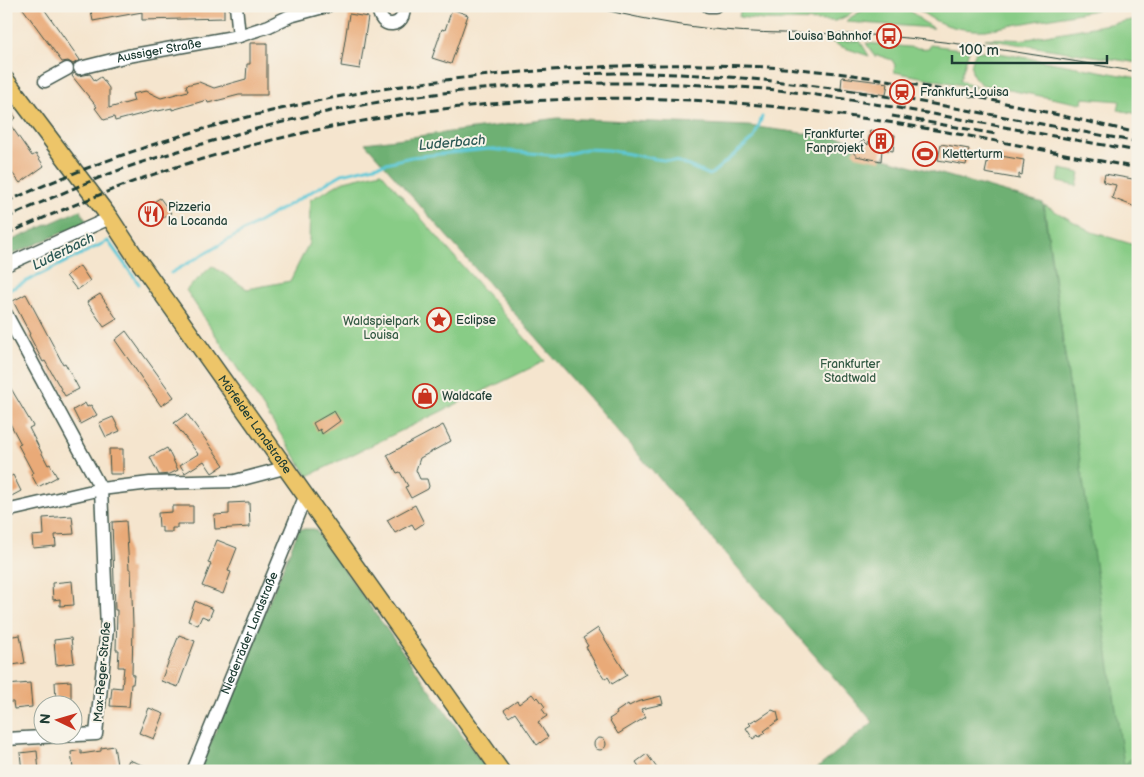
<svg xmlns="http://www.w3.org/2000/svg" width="1144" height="777" font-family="'Balsamiq Sans',sans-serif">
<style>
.green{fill:#88cc86;stroke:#54845d}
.forest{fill:#6eb073;stroke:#467654}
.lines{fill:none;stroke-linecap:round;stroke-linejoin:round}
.stream{stroke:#5ec9d8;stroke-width:3}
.building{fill:#e9aa78}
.minor-casing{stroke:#3f564b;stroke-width:15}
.major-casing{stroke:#3f564b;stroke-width:19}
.minor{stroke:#fff;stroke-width:12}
.major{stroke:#edc569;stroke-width:16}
.tram{stroke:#1f3d34;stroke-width:1}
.rail{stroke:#1f3d34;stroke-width:3;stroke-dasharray:8 4;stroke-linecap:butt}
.labels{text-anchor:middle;stroke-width:4;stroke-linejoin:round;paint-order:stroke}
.poi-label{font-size:12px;fill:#1f3d34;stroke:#f7f3e8;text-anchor:start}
.street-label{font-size:12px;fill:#1f3d34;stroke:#f7f3e8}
.park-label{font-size:12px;fill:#345a44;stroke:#f7f3e8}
.water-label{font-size:14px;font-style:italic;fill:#2c5955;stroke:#f7f3e8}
</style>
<rect width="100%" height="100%" fill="#f7f3e8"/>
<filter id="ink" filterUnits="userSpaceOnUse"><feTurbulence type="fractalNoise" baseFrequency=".02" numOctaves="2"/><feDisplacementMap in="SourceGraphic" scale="10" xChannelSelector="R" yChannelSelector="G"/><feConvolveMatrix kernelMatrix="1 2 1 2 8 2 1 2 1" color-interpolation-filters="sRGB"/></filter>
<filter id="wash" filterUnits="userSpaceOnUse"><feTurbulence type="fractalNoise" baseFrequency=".0096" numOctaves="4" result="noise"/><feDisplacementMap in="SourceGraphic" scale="20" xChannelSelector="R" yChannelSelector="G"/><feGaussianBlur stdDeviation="1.12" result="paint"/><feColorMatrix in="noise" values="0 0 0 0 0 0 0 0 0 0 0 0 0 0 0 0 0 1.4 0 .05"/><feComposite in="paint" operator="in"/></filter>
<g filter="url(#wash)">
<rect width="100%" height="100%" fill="#f5e5ce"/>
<path class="green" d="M741,6H859L847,16L836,21L763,20L739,17Z
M870,6H905L922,21L934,28L846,22L848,19Z
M915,6H1118L986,30C960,31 934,25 915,6Z
M1138,19V63L985,39C1004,37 1022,43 1040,36Z
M830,41H860L869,56L842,47Z
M866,43L929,49L930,45L969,50L960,80L978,88L894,72L895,65L892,60L877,55L875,57Z
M976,51L999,53L1138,78V114L1118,110L1120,101L1083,98L1082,103H1077L983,85C969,76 969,66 976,51Z
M1060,169L1080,173L1077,186L1058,182Z
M381,172L545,361L308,476L186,290L212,266L247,289L290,281L309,243L310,200L344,181Z
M1044,205L1092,232L1138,246V756L1123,770Z"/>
<path class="forest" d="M558,118L748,126L849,139L860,154L885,158L1043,203L1124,765L1138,753V771H814L873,722L365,143Z
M80,210L87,222L6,257V243Z
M299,529H315L488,771H199Z"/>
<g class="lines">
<path class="stream" d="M171,273L342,174L411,157L489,149L561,156L586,149L608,150L656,159L679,162L710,175L754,138L762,117
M7,291L108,241L139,284"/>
</g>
<g id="blocks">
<path class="building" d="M21,6H42L80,60L73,64L68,61L62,62Z
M90,6H224V18L142,20V12L93,21Z
M452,9L468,15L451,64L432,58L442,29L445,30Z
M349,14L368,17L360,69L341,66Z
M250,43H267V95H239L208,103L207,100L172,110V108L158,111L157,110L115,121L114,117L104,120L95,108L97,107L72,76L74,73L78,76L90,74L95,81L101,77L109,88V108L134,101L132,94L146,91L161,98L188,91L186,85L199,82L214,88L246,79L247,64H250Z
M842,77L888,83L886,95L841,88Z
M6,104L16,118L9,123L32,156L36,154L44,166L20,183L6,165Z
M870,130L895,135L893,151L882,149L881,161L856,156L853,152L863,140L868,145Z
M941,144L969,149L966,165L938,160Z
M989,154L1024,160L1022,175L1019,174V179L985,173Z
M1105,174L1138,180V208L1112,198L1116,185L1103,182Z
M160,198L171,213L151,225L149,222L142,221L143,213L141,210Z
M80,266L90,281L77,290L66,276Z
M26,294L63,364L65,363L79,389L65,396L45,361L43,362L29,335L30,334L13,301Z
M100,294L117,319L104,327L87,302Z
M126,331L174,397L161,406L115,340Z
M6,380L33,426L29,428L48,465L50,464L57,477L38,487L31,474L33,473L18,445L21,444L6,416Z
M431,389L436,399L421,407L416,397Z
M85,403L87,407L91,405L97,415L80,424L73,410Z
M334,411L340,421L322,434L320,429L317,431L313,423Z
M187,414L224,465L212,473L204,461L185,473L180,465L198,454L174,423Z
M113,417L120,431L106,437L99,423Z
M443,425L451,441L420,458L416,470L420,479H427L429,486L428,489L411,498L405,487L408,486L400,472L397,473L387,455Z
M167,448L178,470L170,474L159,475L150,457Z
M109,449H123V474H110Z
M13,475L21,491L6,499V479Z
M249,502L250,527L215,529L214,515L229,514V503Z
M415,505L424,523L415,529L412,524L395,533L387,520Z
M172,506H193V524H177V528H172V532H162V527H159L158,513L172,512Z
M72,516L74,534L55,535L56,546L33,548L32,536L44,535L43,518Z
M126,521L129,569H131L133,625L132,675H134L133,684H131L129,707L110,706L112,687L122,688L124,667H118L119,650H116L117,610H115L112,522Z
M217,540L237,548L228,571L231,572L223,594L202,586L211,564L208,563Z
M72,581L74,605L60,606V599L53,600L52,583Z
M195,601L213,609L209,619L202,616L198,625L188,621Z
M598,628L627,675L612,684L608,677L605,679L598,669L586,647L588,646L583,638Z
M20,635L25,663L6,666V637Z
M179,635L195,641L178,687L161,681Z
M71,638L74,663L56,665L54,640Z
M71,681V698L56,699L55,682Z
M30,683L32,707L14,709L13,702H9L7,685Z
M532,694L536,699L538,697L545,707L542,709L547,716L538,722L548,737L537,745L515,713L509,717L504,710L517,701L519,704Z
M661,696L663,704L641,709L646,717L618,734L609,719L617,714L616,712L628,704L629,706L637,702Z
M149,708L164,714L154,739L139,733Z
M772,710L777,712L779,720L764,731L766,733L759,737L758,735L753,739L746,728L751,725L749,723L756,719L757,720Z
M594 744a6 6 0 1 1 12 0a6 6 0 1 1-12 0Z
M114,746L117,765L87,771H84L83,768L73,769L71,752L81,750V754L101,751V748Z
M37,751L39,771H22L20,753Z
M647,754L659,771H642L636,762Z
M129,760L156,770V771H124Z"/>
</g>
</g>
<g filter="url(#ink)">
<use href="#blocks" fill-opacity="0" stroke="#3f564b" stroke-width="1"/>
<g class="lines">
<defs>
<g id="minor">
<path d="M236,6L239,36"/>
<path d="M379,6C377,32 408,28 403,6"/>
<path d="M708,6H715"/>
<path id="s1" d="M80,68L128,56L239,36L269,26L290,16L327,6"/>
<path d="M45,81L67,69"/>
<path d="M6,265L110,218"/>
<path d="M6,314L101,489L107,629L96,734L6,739"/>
<path d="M6,511L101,489L150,483L235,481L284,468"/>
<path d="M6,770V771"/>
<path id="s2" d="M193,771L305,497"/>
</g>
<g id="major">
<path id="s3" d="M6,80L110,218L133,253L501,771"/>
</g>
</defs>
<use href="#minor" class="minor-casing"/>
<use href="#major" class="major-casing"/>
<use href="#minor" class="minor"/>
<use href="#major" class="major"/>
<path class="tram" d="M588,6C633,17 677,26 723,30C777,35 831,32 886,36C970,43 1054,58 1138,72"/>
<path class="rail" d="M584,74C771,66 956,109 1138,142
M892,116L996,134
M6,202C183,122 358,83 551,70C628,64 706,63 783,68C903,76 1021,107 1138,133
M6,218C52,198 98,176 146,161C207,142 269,124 331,111C477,81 629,77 777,90C821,95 865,102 909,110C985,123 1062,138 1138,151
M6,234C53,214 99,194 146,177C339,111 545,86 748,104C879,116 1009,144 1138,168"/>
</g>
</g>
<defs>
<symbol id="bus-ring" viewBox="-11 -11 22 22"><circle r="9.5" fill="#f7f3e8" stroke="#c8321e" stroke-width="1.5"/><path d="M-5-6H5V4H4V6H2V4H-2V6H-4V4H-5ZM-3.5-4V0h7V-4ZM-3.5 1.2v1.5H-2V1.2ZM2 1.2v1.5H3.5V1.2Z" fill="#c8321e"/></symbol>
<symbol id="station-ring" viewBox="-11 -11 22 22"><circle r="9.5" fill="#f7f3e8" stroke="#c8321e" stroke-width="1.5"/><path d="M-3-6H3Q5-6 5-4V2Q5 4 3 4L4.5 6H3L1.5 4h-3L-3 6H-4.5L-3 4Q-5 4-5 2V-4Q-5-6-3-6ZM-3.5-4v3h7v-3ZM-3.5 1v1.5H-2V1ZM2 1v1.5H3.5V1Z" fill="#c8321e"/></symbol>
<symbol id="building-ring" viewBox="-11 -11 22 22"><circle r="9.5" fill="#f7f3e8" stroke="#c8321e" stroke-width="1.5"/><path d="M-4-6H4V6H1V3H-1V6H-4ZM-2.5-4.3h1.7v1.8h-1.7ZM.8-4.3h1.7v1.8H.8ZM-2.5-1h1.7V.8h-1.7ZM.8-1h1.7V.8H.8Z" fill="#c8321e"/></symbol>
<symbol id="stadium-ring" viewBox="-11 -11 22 22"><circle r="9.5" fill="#f7f3e8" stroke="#c8321e" stroke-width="1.5"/><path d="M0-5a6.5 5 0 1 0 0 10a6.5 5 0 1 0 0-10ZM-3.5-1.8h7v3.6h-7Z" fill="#c8321e"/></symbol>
<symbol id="restaurant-ring" viewBox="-11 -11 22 22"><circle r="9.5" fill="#f7f3e8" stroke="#c8321e" stroke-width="1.5"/><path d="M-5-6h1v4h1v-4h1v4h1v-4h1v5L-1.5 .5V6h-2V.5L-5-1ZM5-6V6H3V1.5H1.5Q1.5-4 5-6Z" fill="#c8321e"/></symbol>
<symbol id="sight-ring" viewBox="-11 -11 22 22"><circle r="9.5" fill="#f7f3e8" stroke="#c8321e" stroke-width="1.5"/><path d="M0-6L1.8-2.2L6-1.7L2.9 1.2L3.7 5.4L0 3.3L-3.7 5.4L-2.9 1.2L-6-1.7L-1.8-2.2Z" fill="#c8321e"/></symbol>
<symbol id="shop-ring" viewBox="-11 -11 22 22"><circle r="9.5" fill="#f7f3e8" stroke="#c8321e" stroke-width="1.5"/><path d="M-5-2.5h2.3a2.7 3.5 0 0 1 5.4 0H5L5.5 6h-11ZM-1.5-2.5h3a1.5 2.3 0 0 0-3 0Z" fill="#c8321e"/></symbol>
</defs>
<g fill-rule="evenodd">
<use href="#bus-ring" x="875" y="22" width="28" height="28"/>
<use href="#station-ring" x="888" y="78" width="28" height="28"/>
<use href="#building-ring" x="867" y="127" width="28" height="28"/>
<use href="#stadium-ring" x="911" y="140" width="28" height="28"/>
<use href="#restaurant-ring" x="137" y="200" width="28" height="28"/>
<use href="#sight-ring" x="425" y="306" width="28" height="28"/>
<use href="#shop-ring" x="411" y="382" width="28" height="28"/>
</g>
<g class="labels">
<g class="poi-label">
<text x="872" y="40" text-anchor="end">Louisa Bahnhof</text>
<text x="920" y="96">Frankfurt-Louisa</text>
<text x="864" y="138" text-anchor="end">Frankfurter<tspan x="864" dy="14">Fanprojekt</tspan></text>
<text x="942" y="158">Kletterturm</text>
<text x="168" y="211">Pizzeria<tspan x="168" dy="14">la Locanda</tspan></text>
<text x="456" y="324">Eclipse</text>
<text x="442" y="400">Waldcafe</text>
</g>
<g class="street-label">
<text dy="4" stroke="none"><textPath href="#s1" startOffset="81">Aussiger Straße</textPath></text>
<text dy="4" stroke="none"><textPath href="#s3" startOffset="425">Mörfelder Landstraße</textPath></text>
<text dy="4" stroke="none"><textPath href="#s2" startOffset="149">Niederräder Landstraße</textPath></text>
<text transform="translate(102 672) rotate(-85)" y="4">Max-Reger-Straße</text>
</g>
<g class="park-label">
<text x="381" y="325">Waldspielpark<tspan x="381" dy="14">Louisa</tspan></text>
<text x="850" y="368">Frankfurter<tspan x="850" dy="14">Stadtwald</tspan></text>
</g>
<g class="water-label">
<text transform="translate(452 142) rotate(-5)" y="5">Luderbach</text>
<text transform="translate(63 251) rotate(-26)" y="5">Luderbach</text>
</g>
</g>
<rect width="1144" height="777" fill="none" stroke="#f7f3e8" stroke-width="25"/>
<g transform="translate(58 720) rotate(275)"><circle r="24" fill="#f7f3e8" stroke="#a1aaa0"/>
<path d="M0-4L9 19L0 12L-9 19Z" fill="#c8321e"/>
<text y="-8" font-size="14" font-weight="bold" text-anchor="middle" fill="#1f3d34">N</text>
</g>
<path d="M952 55v8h155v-8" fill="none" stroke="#1f3d34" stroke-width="2.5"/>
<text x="959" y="55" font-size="15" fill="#1f3d34" stroke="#f7f3e8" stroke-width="4" paint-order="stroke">100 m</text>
</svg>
